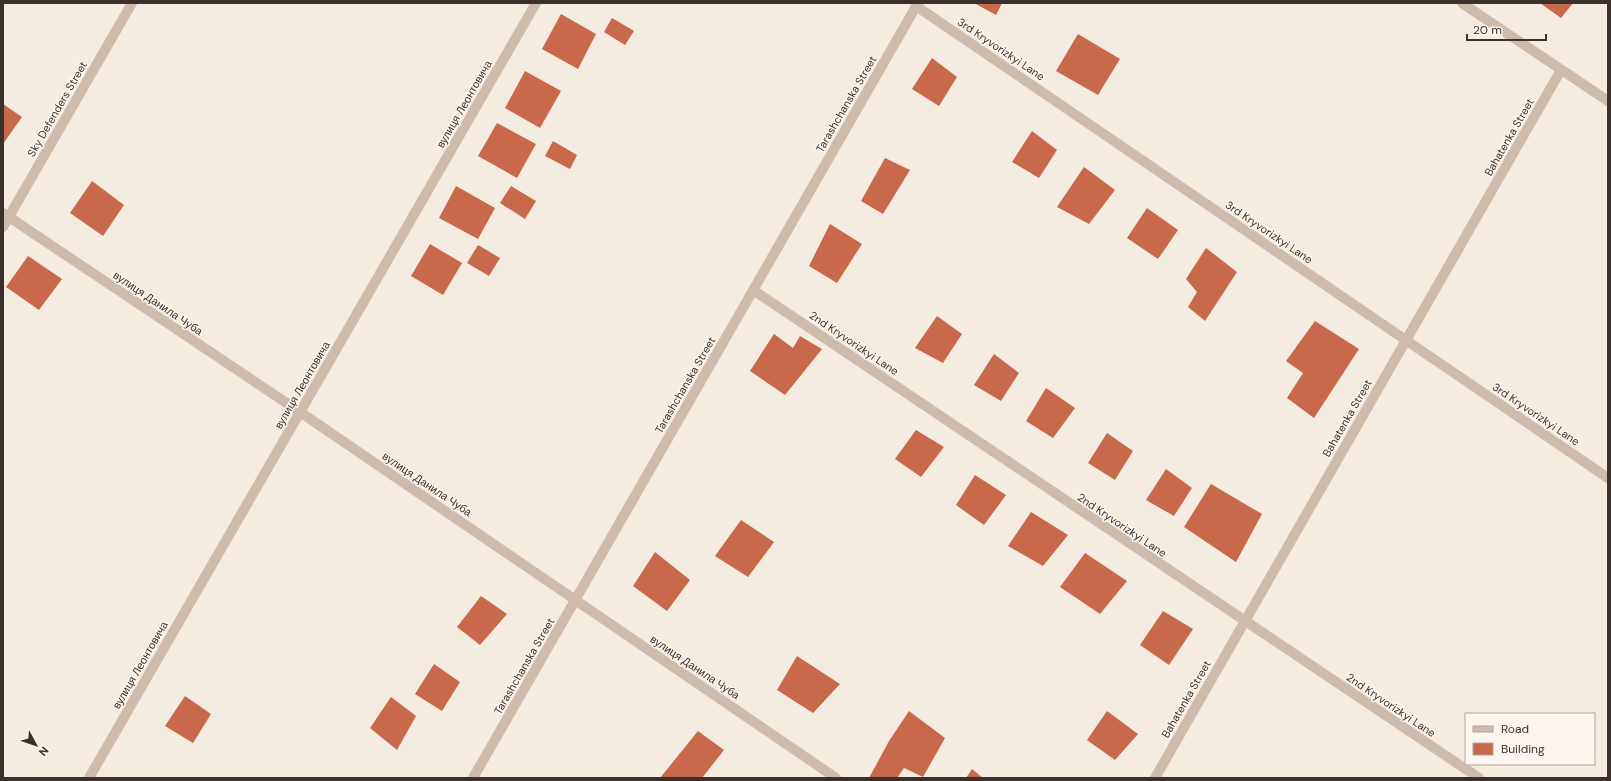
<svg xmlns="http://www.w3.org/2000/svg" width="1611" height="781" font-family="'DM Sans',sans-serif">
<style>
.building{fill:#c8694b}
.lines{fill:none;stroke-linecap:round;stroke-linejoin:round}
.minor{stroke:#cdbbac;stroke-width:10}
.labels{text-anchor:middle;stroke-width:3;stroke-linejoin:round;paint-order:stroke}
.street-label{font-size:11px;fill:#3b302b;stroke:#fbf5ee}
</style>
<rect width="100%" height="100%" fill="#f4ebe1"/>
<path class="building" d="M974,3H1002L996,15Z
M1540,3H1573L1561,18Z
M561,14L596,34L578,69L542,49Z
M612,18L634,31L625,45L604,32Z
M1078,34L1120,59L1098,95L1056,71Z
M932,58L957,77L939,106L912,89Z
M525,71L561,91L540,128L505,108Z
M3,104L22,117L3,144Z
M497,123L536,144L517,178L478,156Z
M1032,131L1057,150L1039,178L1012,162Z
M553,141L577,155L570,169L545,156Z
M885,158L910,170L883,214L861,201Z
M1084,167L1115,190L1089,224L1057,207Z
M92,181L124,205L103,236L70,213Z
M456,186L495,208L478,239L439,218Z
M511,186L536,201L525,219L500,203Z
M1147,208L1178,230L1158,259L1127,238Z
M830,224L862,244L837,283L809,266Z
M430,244L462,263L443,295L411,276Z
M478,245L500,258L489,276L467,263Z
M1206,248L1237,272L1205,321L1188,307L1197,292L1186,279Z
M28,256L62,279L39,310L6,287Z
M937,316L962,334L943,363L915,348Z
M1315,321L1359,349L1314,418L1287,398L1303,373L1286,361Z
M774,334L793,348L800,336L822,349L785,395L750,371Z
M994,354L1019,373L1001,401L974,385Z
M1046,388L1075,408L1053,438L1026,421Z
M916,430L944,447L921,477L895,459Z
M1107,433L1133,451L1115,480L1088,463Z
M1166,469L1192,488L1174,516L1146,500Z
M975,475L1006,495L984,525L956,505Z
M1211,484L1262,514L1236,562L1184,527Z
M1031,512L1068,535L1043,566L1008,546Z
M741,520L774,542L748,577L715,556Z
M655,552L690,580L667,611L633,586Z
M1085,553L1127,581L1100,614L1060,587Z
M481,596L507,614L480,645L457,627Z
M1163,611L1193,629L1169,665L1140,645Z
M797,656L840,684L813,713L777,690Z
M434,664L460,682L442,711L415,694Z
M185,696L211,714L193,743L165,726Z
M391,697L416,716L397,750L370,728Z
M909,711L945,738L923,777L904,768L897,778H869L889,741Z
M1107,711L1138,734L1115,760L1087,740Z
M698,731L724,750L702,778H660Z
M972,769L983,778H966Z"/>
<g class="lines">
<path class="minor" d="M1462,3L1608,101
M916,6L1608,478
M3,213L300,412L836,778
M3,227L132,3
M753,290L1479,778
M89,778L536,3
M473,778L918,3
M1155,778L1561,70"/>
</g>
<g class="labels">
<g class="street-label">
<text transform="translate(1001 49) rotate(34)" y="4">3rd Kryvorizkyi Lane</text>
<text transform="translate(464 104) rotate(-60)" y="4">вулиця Леонтовича</text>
<text transform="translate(846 104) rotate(-60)" y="4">Tarashchanska Street</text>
<text transform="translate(57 109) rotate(-60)" y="4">Sky Defenders Street</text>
<text transform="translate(1509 137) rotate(-60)" y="4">Bahatenka Street</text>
<text transform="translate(1269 232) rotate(34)" y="4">3rd Kryvorizkyi Lane</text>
<text transform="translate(158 303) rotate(34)" y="4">вулиця Данила Чуба</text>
<text transform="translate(854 343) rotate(34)" y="4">2nd Kryvorizkyi Lane</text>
<text transform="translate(302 385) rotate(-60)" y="4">вулиця Леонтовича</text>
<text transform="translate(685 385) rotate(-60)" y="4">Tarashchanska Street</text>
<text transform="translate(1536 414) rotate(34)" y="4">3rd Kryvorizkyi Lane</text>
<text transform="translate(1347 418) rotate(-60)" y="4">Bahatenka Street</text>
<text transform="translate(427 484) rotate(34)" y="4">вулиця Данила Чуба</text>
<text transform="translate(1122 525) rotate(34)" y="4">2nd Kryvorizkyi Lane</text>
<text transform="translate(140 665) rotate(-60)" y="4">вулиця Леонтовича</text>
<text transform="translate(524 666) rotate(-60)" y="4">Tarashchanska Street</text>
<text transform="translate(695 667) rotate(34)" y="4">вулиця Данила Чуба</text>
<text transform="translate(1186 699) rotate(-60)" y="4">Bahatenka Street</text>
<text transform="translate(1391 705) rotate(34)" y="4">2nd Kryvorizkyi Lane</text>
</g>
</g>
<rect width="1611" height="781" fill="none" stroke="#3b302b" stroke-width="8"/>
<rect x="1465" y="713" width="130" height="52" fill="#fbf5ee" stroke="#aea6a0"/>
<rect x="1473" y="726" width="20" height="6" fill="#cdbbac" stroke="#aea6a0"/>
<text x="1501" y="733" font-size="12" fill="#3b302b">Road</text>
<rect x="1473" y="743" width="20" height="12" fill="#c8694b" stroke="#aea6a0"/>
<text x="1501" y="753" font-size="12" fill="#3b302b">Building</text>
<g transform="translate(36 745) rotate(130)" stroke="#fbf5ee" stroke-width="3" paint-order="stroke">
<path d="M0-3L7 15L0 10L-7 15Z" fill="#3b302b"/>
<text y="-6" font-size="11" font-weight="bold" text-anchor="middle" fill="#3b302b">N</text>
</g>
<path d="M1467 34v6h79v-6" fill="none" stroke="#3b302b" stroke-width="2"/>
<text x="1473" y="34" font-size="12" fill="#3b302b" stroke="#fbf5ee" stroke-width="3" paint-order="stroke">20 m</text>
</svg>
